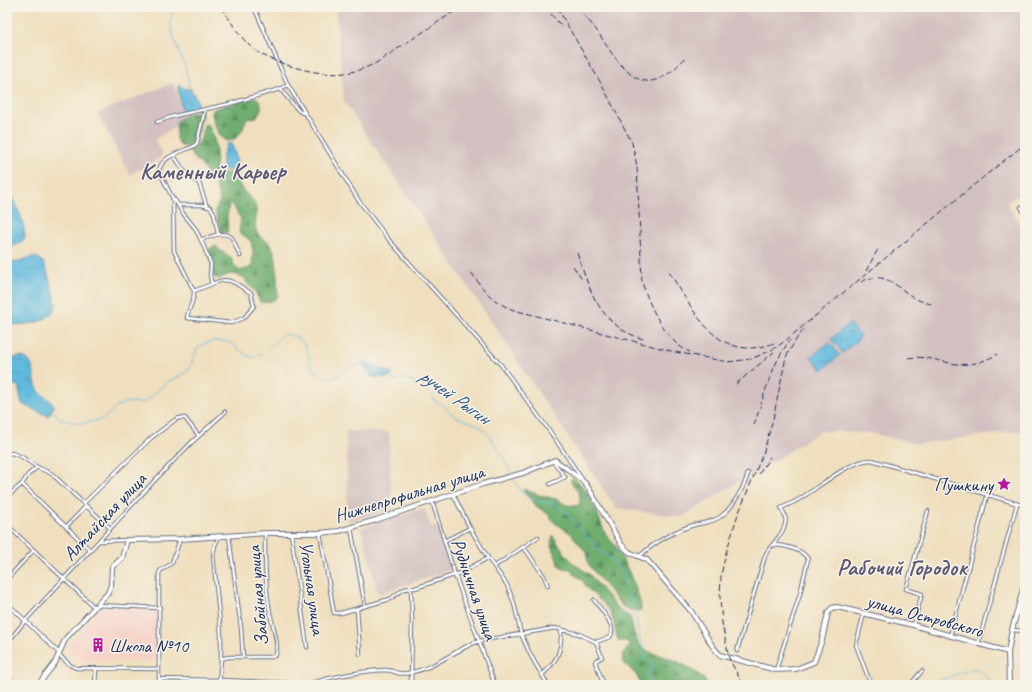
<svg xmlns="http://www.w3.org/2000/svg" width="1032" height="692" font-family="Caveat,sans-serif">
<style>
.built{fill:#f7d1c6}
.industrial{fill:#d2bfbf}
.forest{fill:url(#forest-firs);stroke:#466e66}
.water{fill:url(#water-ripples);stroke:#3e749e}
.lines{fill:none;stroke-linecap:round;stroke-linejoin:round}
.stream{stroke:#61bade;stroke-width:1}
.street-casing{stroke:#656d80;stroke-width:4.5}
.secondary-casing{stroke:#656d80;stroke-width:6}
.highway-casing{stroke:#656d80;stroke-width:7}
.street{stroke:#fff;stroke-width:2.5}
.secondary{stroke:#fff;stroke-width:4}
.highway{stroke:#fff;stroke-width:5}
.rail{stroke:#1b2f5e;stroke-width:1;stroke-dasharray:6 3;stroke-linecap:butt}
.labels{text-anchor:middle;stroke-width:3;stroke-linejoin:round;paint-order:stroke}
.poi-label{font-size:19px;fill:#1b2f5e;stroke:#f7f3e8;text-anchor:end}
.street-label{font-size:19px;fill:#1b2f5e;stroke:#f7f3e8}
.water-label{font-size:20px;font-style:italic;fill:#305984;stroke:#f7f3e8}
.district-label{font-size:23px;font-weight:bold;fill:#5f5a75;stroke:#f7f3e8}
</style>
<defs>
<pattern id="forest-firs" width="22" height="20" patternUnits="userSpaceOnUse"><rect width="22" height="20" fill="#70ad6e"/><path d="M5 1l3.5 6h-7zM16 11l3.5 6h-7z" fill="#5b8d5e"/></pattern>
<pattern id="water-ripples" width="26" height="14" patternUnits="userSpaceOnUse"><rect width="26" height="14" fill="#61bade"/><path d="M2 4q2-2 4 0t4 0M15 11q2-2 4 0t4 0" fill="none" stroke="#4f98b7"/></pattern>
</defs>
<rect width="100%" height="100%" fill="#f7f3e8"/>
<filter id="ink" filterUnits="userSpaceOnUse"><feTurbulence type="fractalNoise" baseFrequency=".025" numOctaves="2"/><feDisplacementMap in="SourceGraphic" scale="8" xChannelSelector="R" yChannelSelector="G"/><feConvolveMatrix kernelMatrix="1 2 1 2 8 2 1 2 1" color-interpolation-filters="sRGB"/></filter>
<filter id="wash" filterUnits="userSpaceOnUse"><feTurbulence type="fractalNoise" baseFrequency=".012" numOctaves="4" result="noise"/><feDisplacementMap in="SourceGraphic" scale="16" xChannelSelector="R" yChannelSelector="G"/><feGaussianBlur stdDeviation="0.9" result="paint"/><feColorMatrix in="noise" values="0 0 0 0 0 0 0 0 0 0 0 0 0 0 0 0 0 1.4 0 .05"/><feComposite in="paint" operator="in"/></filter>
<g filter="url(#wash)">
<rect width="100%" height="100%" fill="#efdfbe"/>
<path class="built" d="M99,607L158,609L156,661H82L68,648V646Z"/>
<path class="industrial" d="M336,7H1025V191L1017,179L1023,192L1007,203L1025,233V430L918,444L871,433L820,431L758,472L741,480L682,517L616,508L344,101Z
M173,83L185,117L178,126L155,139L162,153L160,158L130,175L97,113Z
M346,431L389,432L392,509L348,522Z
M424,508L431,527L437,526L451,570L378,594L361,528Z"/>
<path class="forest" d="M256,97C264,104 262,112 255,118L246,119C243,130 239,140 227,141C217,135 213,122 212,112L214,109Z
M201,111L202,115C198,127 199,150 181,146L176,139L177,121L187,114Z
M207,124C212,128 216,145 216,153C216,158 214,167 218,171C222,174 232,173 237,174C239,178 238,182 240,186C243,193 252,197 255,205C258,214 254,223 256,230C258,238 268,239 272,247C279,259 276,282 278,296C275,301 266,303 260,302L255,291L247,283L245,278C233,273 229,273 219,279L214,277L209,254L210,248L215,246L217,247C220,252 226,253 230,257C234,263 233,266 240,271L252,267L253,252L251,241L239,232L241,219L232,204L230,203L229,205L227,216L228,232L222,233L221,231L215,211L220,201L215,183L208,176L204,168L198,162L190,153V150C202,143 201,138 204,125Z
M573,477C589,488 598,516 605,533C608,538 613,542 616,547C623,558 642,598 641,610L639,611L626,609L622,606L592,569L588,563L586,552L573,536L569,532L555,523L548,514L536,506L524,491V489L539,495L556,499L566,505L578,506C584,497 576,490 571,482V480Z
M553,536L567,556L577,566L589,574L620,611L630,617C633,625 633,635 638,643C645,652 655,654 665,657C681,662 699,672 709,685H641C636,669 628,671 622,659C622,652 628,650 630,644L626,641H618L614,623L610,612L603,603L587,588L583,581L574,574L571,569L562,568L558,563L551,542Z"/>
<path class="water" d="M179,85L186,89L190,88L198,102L196,107L187,110H182L178,89Z
M228,143H230C235,148 237,161 237,168L234,171L225,170C219,162 224,151 228,143Z
M7,192C18,204 24,222 25,238C20,244 15,246 7,248Z
M33,257C37,258 40,258 42,261C48,268 53,294 56,304C50,326 25,324 7,325V264Z
M850,323L861,337L843,353L831,339Z
M829,342L840,355L822,370L811,357Z
M7,356C9,356 11,357 13,358C16,358 19,356 22,357C38,362 31,380 39,391C43,397 51,399 54,406L48,416L22,404L18,385H11L9,383V378L13,374L7,368Z
M365,362L390,372L391,373L392,376C388,378 377,377 372,377L362,364V363Z"/>
<g class="lines">
<path class="stream" d="M174,7C162,34 189,60 189,87
M268,349L283,334C299,334 307,345 310,359L309,362C319,381 331,382 348,369C351,366 359,366 363,364
M390,377L394,381L404,378C409,381 415,382 420,384C425,387 433,397 436,402C443,403 446,410 452,414C461,421 472,421 481,427C490,433 507,463 511,474
M52,410L60,419C66,419 72,423 78,423C83,423 89,422 94,421C110,419 110,407 125,403C135,400 138,405 146,402L167,382L180,376L190,369L196,350L203,344L214,341L229,342L248,356L251,357L262,354
M512,477L521,491L530,499L545,503H552L566,512L596,548L605,554L620,569L624,575V582L632,602V612L637,621V628L645,659L653,666L652,669L648,672L646,675L653,685
M926,685L976,668L987,676L993,685"/>
</g>
</g>
<g filter="url(#ink)">
<g class="lines">
<defs>
<path id="street" d="M254,7L288,85L359,201L389,240L501,365L551,433L582,479
M280,89L299,111L305,114
M205,109L197,143L194,146C182,152 161,156 159,171L173,199L174,251L194,291C195,300 188,308 187,318L231,323L244,318L254,306L251,293C235,284 230,275 212,284
M157,122L174,116L229,104L280,89L288,85
M174,155L176,159L185,172L199,183L207,207
M175,200L182,212L195,228L201,240L211,264L210,276L212,284L194,291
M179,205H202L210,207L214,213L218,234
M1021,207L1025,214
M201,240C208,237 226,230 232,238C235,243 237,250 240,256
M7,454L12,453L22,457L37,467L52,474L110,528
M22,484L91,551
M550,484L565,477L553,461
M453,494L470,528L488,558L507,585L514,603L521,634L531,656L548,685
M7,497L22,484L28,475L37,467
M432,501L455,575L495,685
M84,503L151,438L175,420L179,418H185L199,436
M7,525L94,607
M66,527L86,506
M351,528L365,606
M291,533L307,647
M320,533L334,613H341L390,599L404,589L415,588L460,573L488,558
M229,536L241,628L243,657
M100,541L127,540
M444,541L470,528
M773,545C784,545 802,549 808,559L800,594L776,670
M523,546L544,576L548,586
M640,556C653,543 676,530 694,525C702,523 713,522 720,517C732,509 745,486 748,473
M495,566L538,537
M7,579L34,550
M411,589L412,620L411,685
M594,600C600,608 618,627 610,637L596,642
M7,603L59,653
M98,605L160,608
M357,609L360,654
M864,613L856,645L871,685
M913,625L922,594L906,589L928,511
M1012,630L1025,631
M950,636L987,496
M7,643L25,621L156,479L190,444L225,412
M978,644L1017,504
M737,651L765,556C767,550 770,548 774,543C779,537 788,525 785,517C785,514 783,511 781,508C788,505 795,502 801,498C819,487 852,459 872,460L1025,506
M59,655L70,665L76,668L158,669
M221,659L228,657H272L276,655C279,641 272,625 270,612C265,586 265,560 265,533
M7,673L13,683
M542,675C558,660 562,651 561,629
M159,679L219,680L288,683L294,685
M95,685L96,669
M159,685V574L160,571L172,563L180,539
M219,685L221,659V634L213,555L215,545L219,537
M305,685C328,677 362,671 386,670C391,670 394,672 398,673C402,674 409,673 413,672C437,667 456,649 479,641L555,628L579,634L596,642L602,657L597,660L595,662L604,685
M910,685L922,671"/>
<path id="secondary" d="M38,685L55,663L64,642L67,637L108,593L111,585L112,567L122,558L127,540L180,539L268,533H320L339,531L376,520L483,484L523,473L555,460L566,468L585,483L591,492L621,544L629,552L647,560L691,611L713,647L720,655L776,670L796,669L814,662L822,640L828,613L832,608L837,607L913,625L1008,652
M1009,685L1008,652L1012,630L1025,582"/>
<path id="highway" d="M7,683L25,685"/>
</defs>
<use href="#street" class="street-casing"/>
<use href="#secondary" class="secondary-casing"/>
<use href="#highway" class="highway-casing"/>
<use href="#street" class="street"/>
<use href="#secondary" class="secondary"/>
<use href="#highway" class="highway"/>
<path class="rail" d="M222,7C231,22 241,40 256,51C275,64 321,77 344,73C355,72 366,68 376,63L461,7
M545,7L563,28
M558,7L562,16L602,85L632,143L637,166L642,282C649,305 666,343 690,352
M577,7C583,14 589,21 595,28C607,45 627,84 651,81C665,79 675,69 684,59
M577,253C587,281 594,310 620,328C626,333 635,336 643,339
M573,266L583,281
M866,271L878,249
M471,272C484,291 492,302 514,310L675,352L728,362L751,359L774,349L785,341L986,175L1025,144
M669,272C696,313 717,366 777,342
M861,282C892,265 903,302 933,304
M908,358C925,355 940,362 957,364C972,366 985,361 998,354
M736,384L774,352
M754,425C764,397 771,365 790,340
M759,474L770,457
M743,685L729,658L722,623L720,597L721,575L726,553L737,517L764,451L773,419L786,357L797,338L804,329"/>
</g>
</g>
<defs>
<symbol id="sight-bare" viewBox="-9 -9 18 18"><path d="M0-6L1.8-2.2L6-1.7L2.9 1.2L3.7 5.4L0 3.3L-3.7 5.4L-2.9 1.2L-6-1.7L-1.8-2.2Z" fill="#b5179e" stroke="#f7f3e8" stroke-width="2.5" paint-order="stroke"/></symbol>
<symbol id="building-bare" viewBox="-9 -9 18 18"><path d="M-4-6H4V6H1V3H-1V6H-4ZM-2.5-4.3h1.7v1.8h-1.7ZM.8-4.3h1.7v1.8H.8ZM-2.5-1h1.7V.8h-1.7ZM.8-1h1.7V.8H.8Z" fill="#b5179e" stroke="#f7f3e8" stroke-width="2.5" paint-order="stroke"/></symbol>
</defs>
<g fill-rule="evenodd">
<use href="#sight-bare" x="994" y="474" width="20" height="20"/>
<use href="#building-bare" x="88" y="635" width="20" height="20"/>
</g>
<g class="labels">
<g class="poi-label">
<text x="993" y="491">Пушкину</text>
<text x="109" y="652" text-anchor="start">Школа №10</text>
</g>
<g class="street-label">
<text transform="translate(409 493) rotate(-17)" y="7">Нижнепрофильная улица</text>
<text transform="translate(104 516) rotate(-47)" y="7">Алтайская улица</text>
<text transform="translate(313 588) rotate(82)" y="7">Угольная улица</text>
<text transform="translate(475 589) rotate(71)" y="7">Рудничная улица</text>
<text transform="translate(257 596) rotate(-95)" y="7">Забойная улица</text>
<text transform="translate(925 615) rotate(15)" y="7">улица Островского</text>
</g>
<g class="water-label">
<text transform="translate(455 396) rotate(35)" y="7">ручей Рыгин</text>
</g>
<g class="district-label">
<text x="213" y="179">Каменный Карьер</text>
<text x="902" y="575">Рабочий Городок</text>
</g>
</g>
<rect width="1032" height="692" fill="none" stroke="#f7f3e8" stroke-width="24"/>
</svg>
